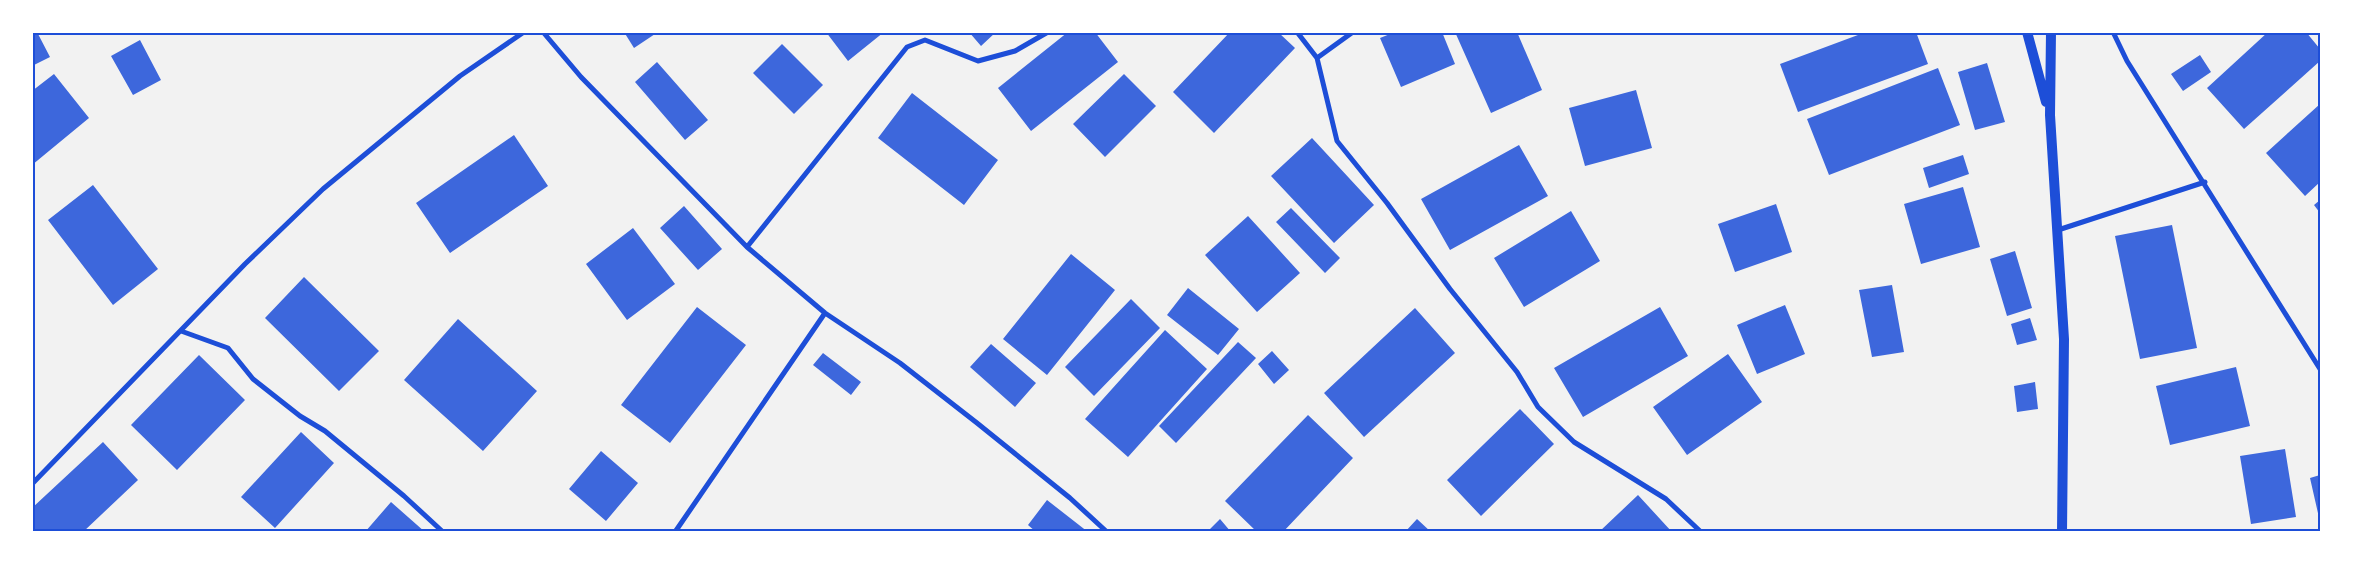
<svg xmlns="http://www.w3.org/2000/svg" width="2353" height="564" font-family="'Space Grotesk',sans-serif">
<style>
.building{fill:#3d67dc}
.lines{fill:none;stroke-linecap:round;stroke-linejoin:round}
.minor{stroke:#1d4ed8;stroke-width:5}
.secondary{stroke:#1d4ed8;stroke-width:10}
.neatline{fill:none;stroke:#1d4ed8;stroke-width:2}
</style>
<rect width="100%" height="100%" fill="#f2f2f2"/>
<path class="building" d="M32,32H37L50,57L32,66Z
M624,32H658L634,48Z
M826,32H884L848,61Z
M969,32H996L981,46Z
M1068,32H1095L1118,62L1031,131L998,88Z
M1230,32H1278L1295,48L1214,133L1173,92Z
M1395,32H1442L1455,64L1401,87L1380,38Z
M1455,32H1517L1542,90L1491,113Z
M1866,32H1916L1928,64L1798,112L1780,64Z
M2268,32H2306L2320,49V61L2244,129L2207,88Z
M140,40L161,80L133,95L111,56Z
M782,44L823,85L794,114L753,73Z
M2200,55L2211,72L2183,91L2171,74Z
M657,62L708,120L685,140L635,82Z
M1987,63L2005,122L1975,130L1958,72Z
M1938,68L1960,125L1829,175L1807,119Z
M54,74L89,118L32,165V91Z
M1124,74L1156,106L1105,157L1073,124Z
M1636,90L1652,148L1585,166L1569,108Z
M912,93L998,160L964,205L878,138Z
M2320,104V182L2305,196L2266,153Z
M514,135L548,186L450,253L416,203Z
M1312,138L1374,205L1334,243L1271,176Z
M1519,145L1548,196L1450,250L1421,199Z
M1963,155L1969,174L1929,188L1923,168Z
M93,185L158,269L113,305L48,220Z
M1963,187L1980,247L1921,264L1904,204Z
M2320,200V213L2314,205Z
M1776,204L1792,252L1735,272L1718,224Z
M684,206L722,249L698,270L660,228Z
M1291,208L1340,258L1325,273L1276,222Z
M1571,211L1600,261L1524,307L1494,258Z
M1248,216L1300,273L1257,312L1205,255Z
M2172,225L2197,348L2140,359L2115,236Z
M633,228L675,284L627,320L586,264Z
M2015,251L2032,308L2007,316L1990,259Z
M1071,254L1115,290L1047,375L1003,339Z
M304,277L379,351L339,391L265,318Z
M1892,285L1904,352L1872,357L1859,290Z
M1188,288L1239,329L1218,355L1167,315Z
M1131,299L1160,328L1094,396L1065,367Z
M1785,305L1805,354L1757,374L1737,325Z
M697,307L746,345L670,443L621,405Z
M1660,307L1688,356L1583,417L1554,368Z
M1415,308L1455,353L1364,437L1324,393Z
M2030,318L2037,340L2017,345L2011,324Z
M458,319L537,391L483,451L404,380Z
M1165,330L1207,369L1128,457L1085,419Z
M1238,342L1256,358L1176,443L1159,426Z
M991,344L1036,383L1015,407L970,367Z
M1272,351L1289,370L1274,384L1258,364Z
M823,353L861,382L851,395L813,365Z
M1728,354L1762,402L1687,455L1653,407Z
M199,355L245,400L177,470L131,425Z
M2236,367L2250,426L2170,445L2156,386Z
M2035,382L2038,409L2017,412L2014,386Z
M1520,409L1554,444L1481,516L1447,480Z
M1308,415L1353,458L1283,532H1257L1225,501Z
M301,432L334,463L275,528L241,497Z
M103,442L138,480L83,532H32V508Z
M2285,449L2296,517L2251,524L2240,456Z
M601,451L638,483L606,521L569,489Z
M2320,475V522L2310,478Z
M1638,495L1672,532H1599Z
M1047,500L1088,532H1036L1028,525Z
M391,502L425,532H365Z
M1220,519L1231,532H1207Z
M1417,519L1431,532H1405Z"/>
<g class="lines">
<path class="minor" d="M543,32L581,77L747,247L825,313L900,363L977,423L1070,498L1107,532
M1297,32L1317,58L1337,141L1387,203L1450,289L1517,372L1538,407L1574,442L1666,499L1701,532
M2113,32L2127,61L2320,369
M1317,58L1353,32
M2058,230L2205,182
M747,247L907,47L925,40L978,61L1015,51L1048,32
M181,331L228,348L253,379L300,416L325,431L404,496L443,532
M32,484L245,264L323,189L460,76L524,32
M675,532L825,313"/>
<path class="secondary" d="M2027,32L2046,102
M2051,32L2050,115L2064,339L2062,532"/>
</g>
<rect width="2353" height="564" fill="none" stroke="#ffffff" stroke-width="68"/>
<rect x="34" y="34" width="2285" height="496" class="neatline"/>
</svg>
